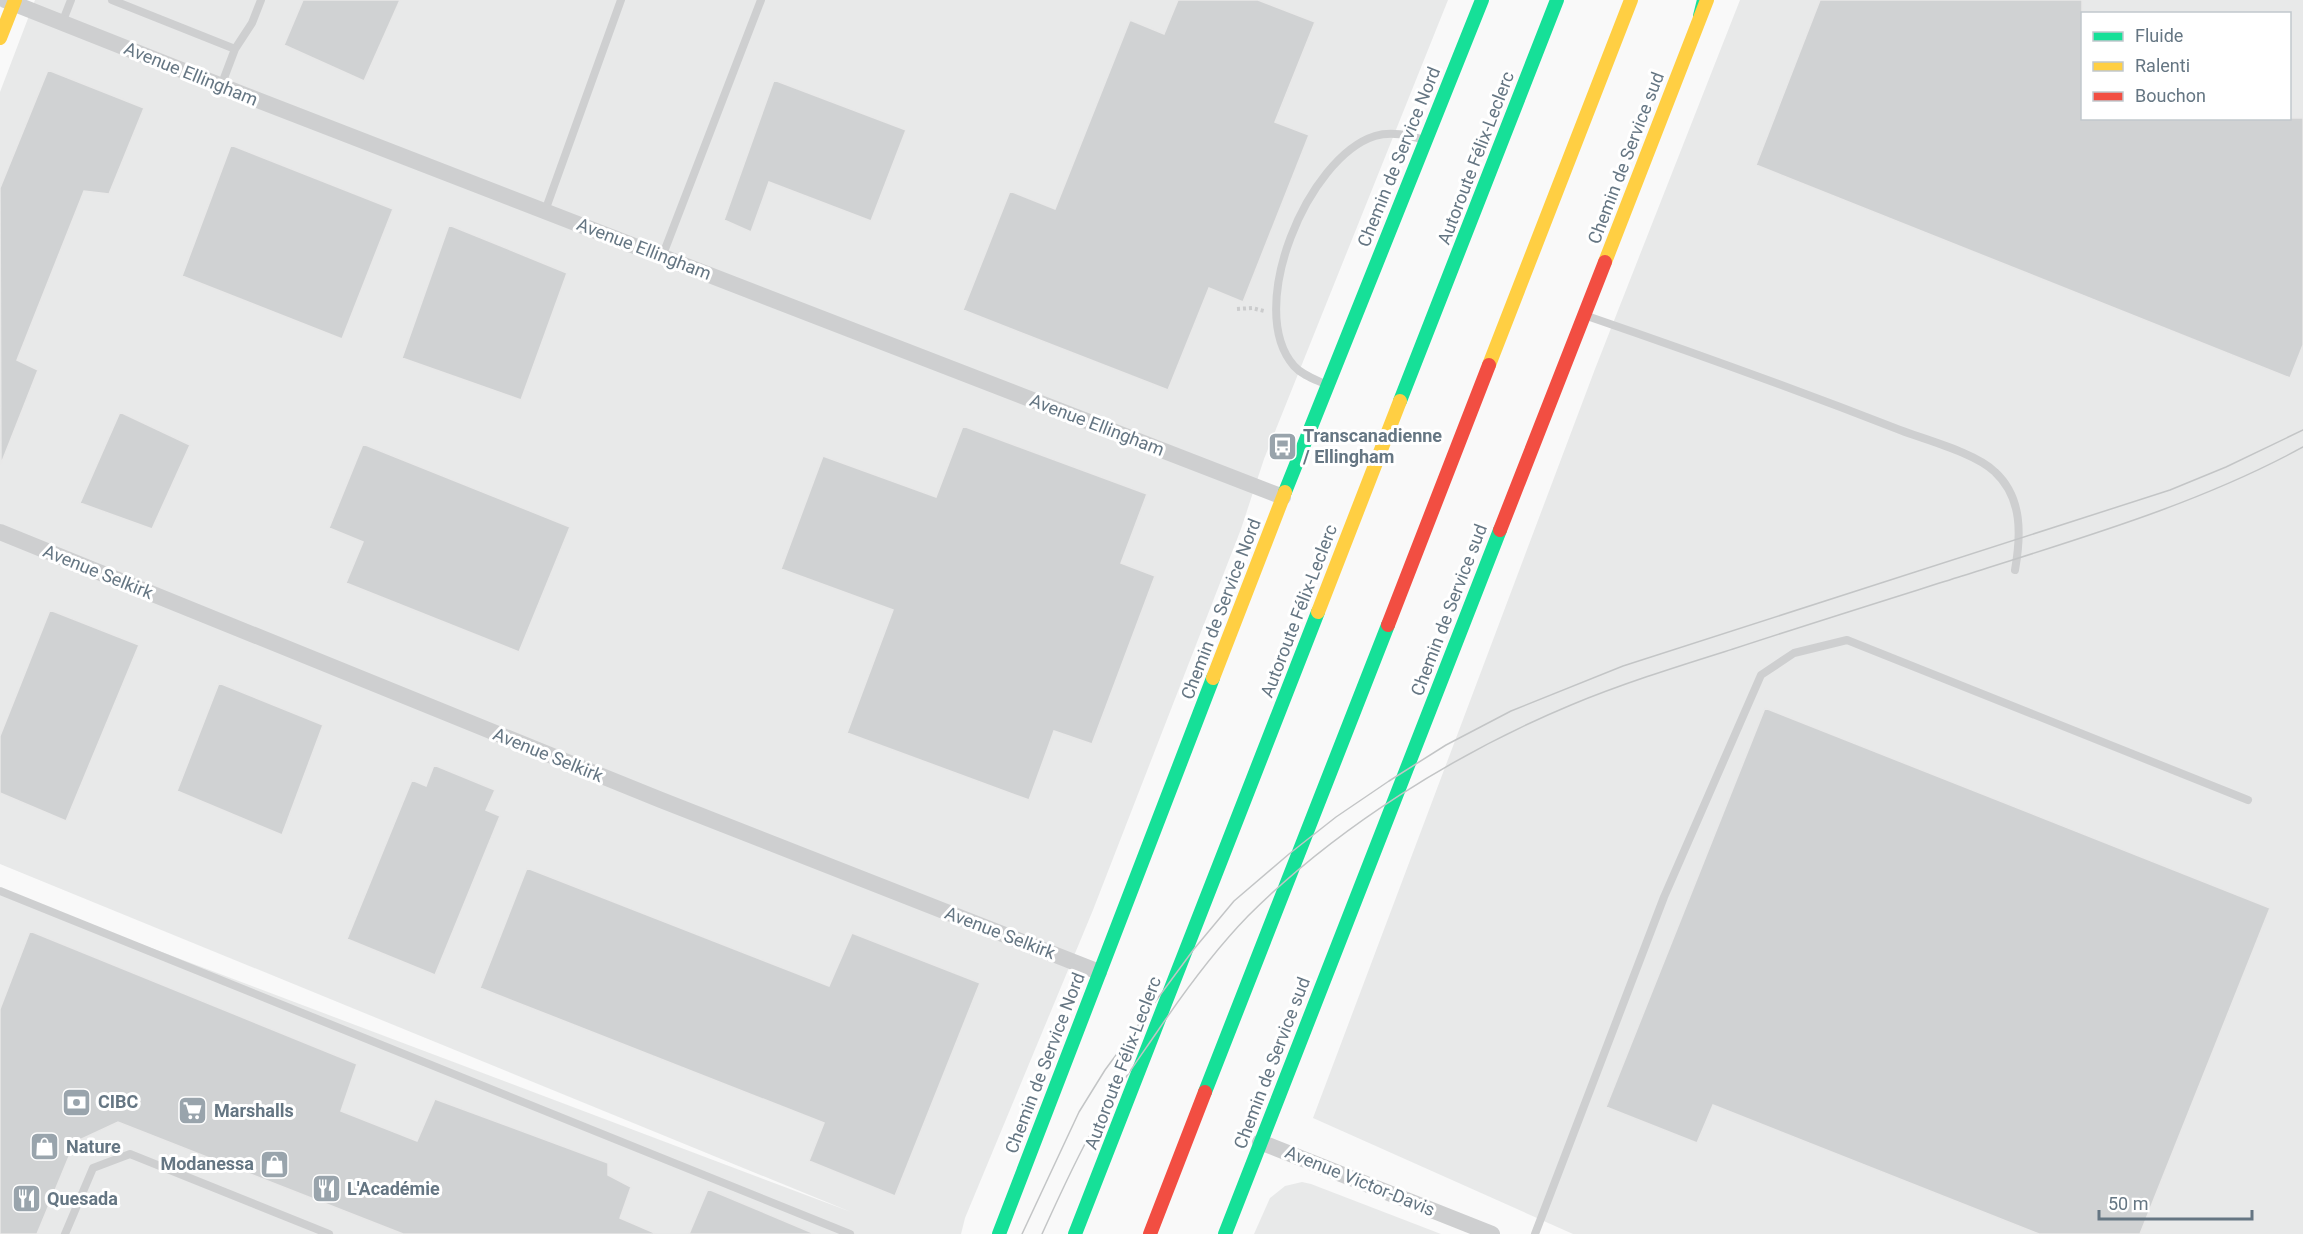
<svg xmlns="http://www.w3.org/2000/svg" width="2303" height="1234" font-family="Roboto,sans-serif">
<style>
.built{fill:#e8e9e9;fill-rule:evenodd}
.building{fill:#d0d2d3;stroke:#e8e8e8;stroke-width:1.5}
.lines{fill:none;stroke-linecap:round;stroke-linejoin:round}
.path{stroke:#cbcccd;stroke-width:4;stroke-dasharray:3 3;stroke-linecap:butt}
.lane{stroke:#cecfd0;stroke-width:8}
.street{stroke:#cecfd0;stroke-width:16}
.fast{stroke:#16e098;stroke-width:14}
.slow{stroke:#ffcf43;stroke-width:14}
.jam{stroke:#f24e42;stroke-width:14}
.tram{stroke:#c3c5c6;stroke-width:1.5}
.labels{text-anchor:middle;stroke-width:6;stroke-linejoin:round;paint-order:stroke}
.street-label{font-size:18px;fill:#657683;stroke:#fff}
.poi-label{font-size:18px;font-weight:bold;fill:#657683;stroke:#fff;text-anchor:start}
</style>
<rect width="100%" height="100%" fill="#f9f9f9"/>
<path class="built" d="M35,0H1448L1264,459L1241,529L1093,910L965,1218L961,1234H0V891L851,1212L0,864V92Z
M1740,0H2303V1234H1573L1313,1118L1595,369ZM2082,14H2290V118H2082Z
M1302,1182L1311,1184L1441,1234H1254L1270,1198L1285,1186Z"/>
<path class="building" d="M303,0H400L364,81L284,45Z
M1178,0H1258L1315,22L1275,122L1309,135L1243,302L1209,288L1168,390L963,310L1010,191L1055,209L1130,20L1164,34Z
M1820,0H2082V118H2303V345L2290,378L1756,165Z
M48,70L144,108L109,194L84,191L17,360L38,370L1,464L0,188Z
M774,80L906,130L871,221L769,182L751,232L724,220Z
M231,145L393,209L342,339L182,276Z
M449,225L567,273L521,400L402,358Z
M120,412L190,445L152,529L80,503Z
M963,426L1147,494L1121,563L1155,576L1092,744L1054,731L1029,800L847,733L893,610L781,569L823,456L936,497Z
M363,444L570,527L519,652L346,583L363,542L329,528Z
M50,610L139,645L66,821L0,793V736Z
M219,683L323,725L282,835L177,791Z
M1765,708L2270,908L2140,1234H2039L1713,1105L1697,1143L1606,1107Z
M434,765L495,790L486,810L500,816L435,975L347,939L412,780L426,786Z
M527,868L829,986L852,933L980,983L895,1196L809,1161L824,1123L480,988Z
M30,931L357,1064L341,1111L417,1141L435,1099L608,1163V1175L631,1187L620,1218L657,1234H403L118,1122L75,1142L37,1234H0V1009Z
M708,1189L815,1234H689Z"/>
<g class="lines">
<path class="path" d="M1237,309L1252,308L1264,311"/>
<path class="lane" d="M112,0L235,49L221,86
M62,23L71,0
M235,49L252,23L261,0
M545,211L621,0
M662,257L761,0
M1587,316C1692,352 1797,390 1900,430C1926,440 1976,453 1995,472C2023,498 2021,536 2015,570
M1325,384C1314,379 1302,375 1294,366C1244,309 1308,157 1375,136C1391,131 1408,135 1424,140
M0,891L850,1234
M65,1234L93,1168L130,1154L329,1234
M1535,1234L1664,897L1761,675L1794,653L1847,640L2248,800"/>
<path class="street" d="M5,0L242,94L1283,497
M0,532L661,800L1099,972
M1260,1142L1492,1234"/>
<path class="fast" d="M1700,16L1704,0
M1400,401L1557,0
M1285,492L1482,0
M1205,1092L1388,625
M999,1234L1213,678
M1075,1234L1318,612
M1225,1234L1500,530"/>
<path class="slow" d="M0,38L15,0
M1605,262L1707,0
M1489,365L1631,0
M1318,612L1400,401
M1213,678L1285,492"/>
<path class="jam" d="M1500,530L1605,262
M1388,625L1489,365
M1150,1234L1205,1092"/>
<path class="tram" d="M1022,1234L1079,1112L1105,1070L1194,949L1234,901L1289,854L1336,817L1389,781L1446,745L1511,711L1623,666L2170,490L2226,467L2303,430
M1042,1234C1058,1199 1074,1163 1093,1129C1112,1096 1135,1064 1157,1032C1184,992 1214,951 1248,916C1337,827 1456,753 1571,705C1624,683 1679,666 1733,649C1809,624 1886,600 1962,576C2077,539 2197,505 2303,447"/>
</g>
<defs>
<symbol id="bus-square" viewBox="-11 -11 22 22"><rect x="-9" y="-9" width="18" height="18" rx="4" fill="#99a4ac" stroke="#fff"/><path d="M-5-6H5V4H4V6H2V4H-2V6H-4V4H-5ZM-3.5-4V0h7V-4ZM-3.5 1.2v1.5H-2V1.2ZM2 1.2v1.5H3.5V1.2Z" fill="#fff"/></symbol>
<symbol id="bank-square" viewBox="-11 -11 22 22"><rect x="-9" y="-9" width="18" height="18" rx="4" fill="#99a4ac" stroke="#fff"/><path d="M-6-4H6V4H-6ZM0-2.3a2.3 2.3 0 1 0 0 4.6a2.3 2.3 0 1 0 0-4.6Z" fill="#fff"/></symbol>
<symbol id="supermarket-square" viewBox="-11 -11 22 22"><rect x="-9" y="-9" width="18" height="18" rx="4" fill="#99a4ac" stroke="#fff"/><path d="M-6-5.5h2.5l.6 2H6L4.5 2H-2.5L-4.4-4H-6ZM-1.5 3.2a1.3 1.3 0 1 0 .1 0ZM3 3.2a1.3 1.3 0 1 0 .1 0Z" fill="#fff"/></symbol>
<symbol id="shop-square" viewBox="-11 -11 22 22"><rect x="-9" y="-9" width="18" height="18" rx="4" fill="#99a4ac" stroke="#fff"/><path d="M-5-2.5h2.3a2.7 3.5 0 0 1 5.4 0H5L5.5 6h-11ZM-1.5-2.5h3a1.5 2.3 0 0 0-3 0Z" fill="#fff"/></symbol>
<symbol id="restaurant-square" viewBox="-11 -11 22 22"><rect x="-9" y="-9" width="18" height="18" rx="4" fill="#99a4ac" stroke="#fff"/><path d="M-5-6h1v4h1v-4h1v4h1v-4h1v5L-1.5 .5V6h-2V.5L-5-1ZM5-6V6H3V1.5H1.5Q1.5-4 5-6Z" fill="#fff"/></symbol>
</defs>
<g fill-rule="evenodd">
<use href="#bus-square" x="1266" y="430" width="33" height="33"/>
<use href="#bank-square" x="60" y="1086" width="33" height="33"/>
<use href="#supermarket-square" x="176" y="1094" width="33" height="33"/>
<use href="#shop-square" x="28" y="1130" width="33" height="33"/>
<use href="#shop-square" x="258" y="1148" width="33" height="33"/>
<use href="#restaurant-square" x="310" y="1172" width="33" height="33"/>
<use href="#restaurant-square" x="10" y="1182" width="33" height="33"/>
</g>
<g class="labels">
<g class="street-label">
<text transform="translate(191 74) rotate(22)" y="6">Avenue Ellingham</text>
<text transform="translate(1399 157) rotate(-68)" y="6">Chemin de Service Nord</text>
<text transform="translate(1476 158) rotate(-69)" y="6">Autoroute Félix-Leclerc</text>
<text transform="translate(1626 158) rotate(-69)" y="6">Chemin de Service sud</text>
<text transform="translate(644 249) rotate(21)" y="6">Avenue Ellingham</text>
<text transform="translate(1097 425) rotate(21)" y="6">Avenue Ellingham</text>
<text transform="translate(98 572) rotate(22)" y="6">Avenue Selkirk</text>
<text transform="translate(1221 609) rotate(-69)" y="6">Chemin de Service Nord</text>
<text transform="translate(1449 610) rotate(-69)" y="6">Chemin de Service sud</text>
<text transform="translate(1299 611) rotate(-69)" y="6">Autoroute Félix-Leclerc</text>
<text transform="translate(548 755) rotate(22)" y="6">Avenue Selkirk</text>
<text transform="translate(1000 933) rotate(21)" y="6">Avenue Selkirk</text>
<text transform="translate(1045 1063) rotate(-69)" y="6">Chemin de Service Nord</text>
<text transform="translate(1123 1063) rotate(-69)" y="6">Autoroute Félix-Leclerc</text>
<text transform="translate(1272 1063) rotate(-69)" y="6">Chemin de Service sud</text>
<text transform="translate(1360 1181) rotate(22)" y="6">Avenue Victor-Davis</text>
</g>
<g class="poi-label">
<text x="1303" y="442">Transcanadienne<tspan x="1303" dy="21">/ Ellingham</tspan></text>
<text x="98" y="1108">CIBC</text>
<text x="214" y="1117">Marshalls</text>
<text x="66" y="1153">Nature</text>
<text x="254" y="1170" text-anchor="end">Modanessa</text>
<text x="347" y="1195">L'Académie</text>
<text x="47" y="1205">Quesada</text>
</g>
</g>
<rect x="2081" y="12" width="210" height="108" fill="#ffffff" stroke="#c1c8cd" stroke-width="1.5"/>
<rect x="2093" y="32" width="30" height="9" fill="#16e098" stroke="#c1c8cd" stroke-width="1.5"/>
<text x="2135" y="42" font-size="18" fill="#657683">Fluide</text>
<rect x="2093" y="62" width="30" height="9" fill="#ffcf43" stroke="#c1c8cd" stroke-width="1.5"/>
<text x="2135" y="72" font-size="18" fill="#657683">Ralenti</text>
<rect x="2093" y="92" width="30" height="9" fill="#f24e42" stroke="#c1c8cd" stroke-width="1.5"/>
<text x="2135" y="102" font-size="18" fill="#657683">Bouchon</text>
<path d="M2099 1210v9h153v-9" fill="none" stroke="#657683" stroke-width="3"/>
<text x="2108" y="1210" font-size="18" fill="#657683" stroke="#ffffff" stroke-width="4.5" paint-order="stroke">50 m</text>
</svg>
